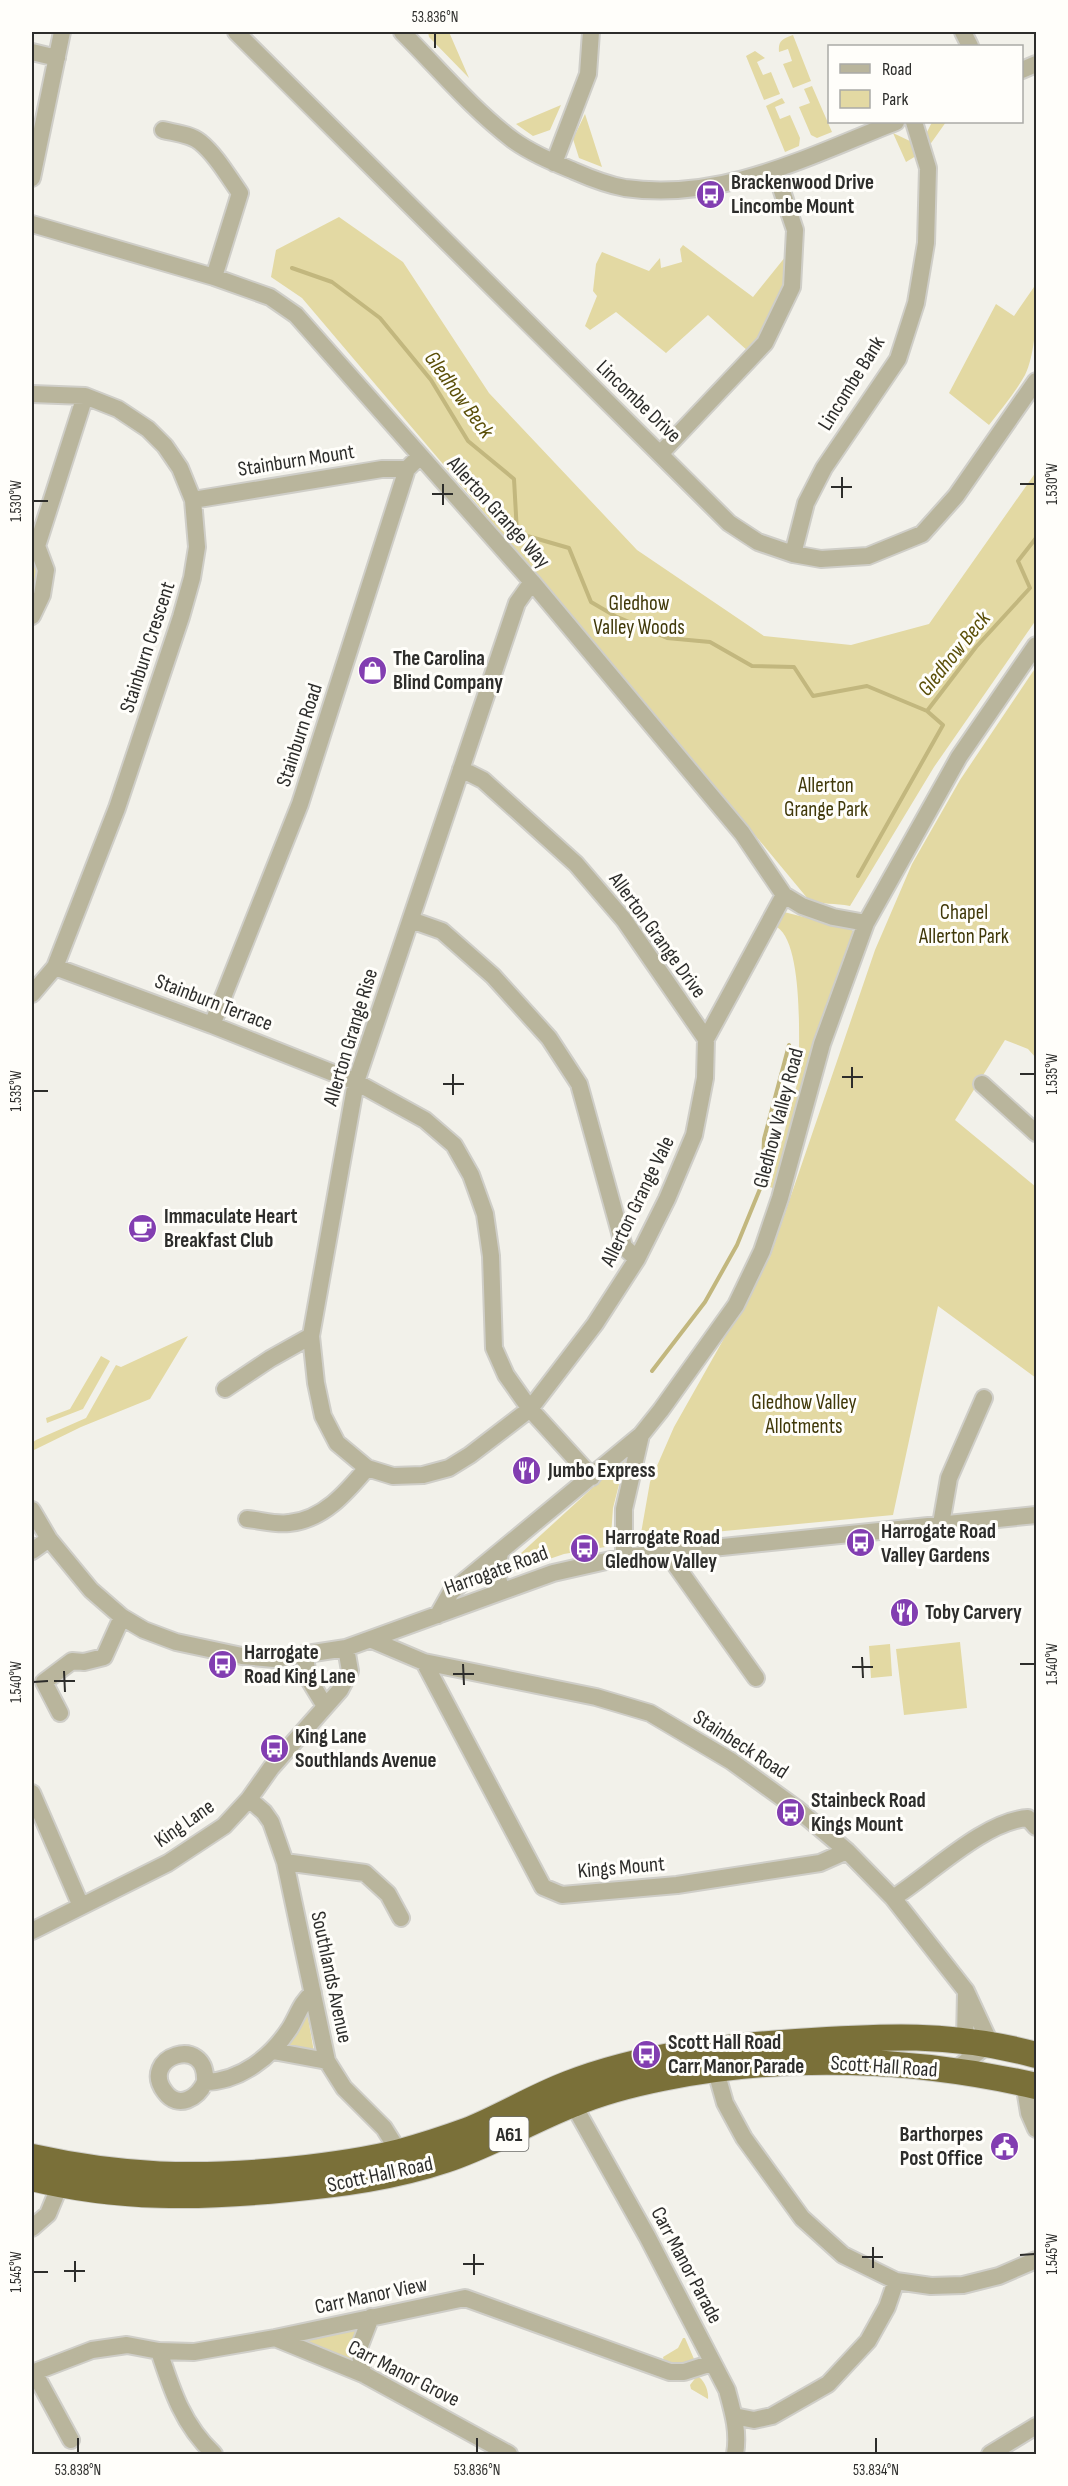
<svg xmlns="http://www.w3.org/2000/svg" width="1068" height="2486" font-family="'Sofia Sans Condensed',sans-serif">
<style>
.green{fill:#e3d9a3}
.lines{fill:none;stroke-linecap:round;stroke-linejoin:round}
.stream{stroke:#c2b77e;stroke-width:4}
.minor-casing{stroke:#cfcec8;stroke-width:20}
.highway-casing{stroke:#cfcec8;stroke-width:28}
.minor{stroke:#b9b59c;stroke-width:16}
.highway{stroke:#7a7039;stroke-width:26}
.ticks{fill:none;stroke:#2d2d2b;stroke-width:2}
.labels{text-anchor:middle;stroke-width:6;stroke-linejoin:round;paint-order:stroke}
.shield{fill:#fffefa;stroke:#6c6c69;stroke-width:1.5}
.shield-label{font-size:20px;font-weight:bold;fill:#2d2d2b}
.poi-label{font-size:21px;font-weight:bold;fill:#2d2d2b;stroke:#fffefa;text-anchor:start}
.street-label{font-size:21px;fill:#2d2d2b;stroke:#fffefa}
.park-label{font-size:21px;fill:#403809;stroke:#fffefa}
.water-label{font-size:22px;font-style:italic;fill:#5b4f08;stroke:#fffefa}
.neatline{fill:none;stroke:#2d2d2b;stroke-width:2}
.ticks-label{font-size:15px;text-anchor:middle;fill:#2d2d2b}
</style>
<rect width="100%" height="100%" fill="#f2f1ea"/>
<path class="green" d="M428,32H449L469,78L429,37Z
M793,35L811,81L793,88L783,64L792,61L788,49L779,52C778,41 782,39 793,35Z
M755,51L765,58L757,62L763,75L771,72L780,94L764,100L746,56Z
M812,86L832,132L817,138L811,135L799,107L810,103L804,89Z
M782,98L785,103L775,107L780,119L790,115L800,138L799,146L785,152L766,106Z
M561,105L550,130L533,136L516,124Z
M585,114L602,167L579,158L573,139Z
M932,122H946L929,146L927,132Z
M893,133L912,142L916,156L906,162Z
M339,217L403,262L489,393L637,550L764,636L851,645L929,624L1036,472V620L934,767L850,906C835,903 822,905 808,899L628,682L302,298L271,277L276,250Z
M683,245L753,297L786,256C786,294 771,323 749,352L708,315L666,353L616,312L590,330L585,326L597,296L593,291L596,264L602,252L649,271L660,258L661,268L682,262L680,249Z
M1034,287H1036C1037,311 1036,353 1025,375C1015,393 1001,409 989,425L949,393L996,304L1014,316Z
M32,561L38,567L39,581L32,603Z
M1036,667V1058L1028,1049L1005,1040L955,1120L1036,1187V1378L938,1306L893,1515L640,1539L650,1482L674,1427L770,1257L875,950L912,864L960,780Z
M784,912L851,929L854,932L775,1189L770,1187L803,1061L799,1060C799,1032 802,943 777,927Z
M188,1336L150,1399L81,1427L32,1451V1443L36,1440L86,1418L116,1365L121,1367Z
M101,1356L110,1361L83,1409L47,1423L46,1418L70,1409Z
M624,1459L625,1461L613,1508L611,1536L605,1547L564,1554L511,1572L508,1565Z
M960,1642L967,1708L904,1715L896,1649Z
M890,1644L892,1676L871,1678L869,1646Z
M307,2012L314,2052L286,2047Z
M355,2326L357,2330L353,2360L347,2361L300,2343V2337Z
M683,2338H685L694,2359L686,2365H665L663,2357L678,2348Z
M697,2376C704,2379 709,2391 708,2399L691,2389L690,2385Z"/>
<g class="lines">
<path class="stream" d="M292,268L332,282L380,318L431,380L468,441L514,479L517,533L569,548L591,602L615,616L667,638L710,642L752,666L794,667L813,696L867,686L927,711L976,647L1030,588L1018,561L1036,538
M858,876L943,725L927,711
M652,1371L705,1302L737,1245L762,1184L764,1139L789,1045"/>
<defs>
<path id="minor" d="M236,32L729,523L758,542L793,554L821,559L868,556L922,534L956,496L1036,381
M402,32C438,68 472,109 513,140C531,153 553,162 574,171C590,178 608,185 625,188C722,202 809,156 896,122
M963,32L970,46
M32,52L57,58
M1022,70L1036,64
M163,130C175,133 190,134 200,142C216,155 228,176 240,193L214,277
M554,163L588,74L591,32
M32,178L62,32
M32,224L214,277L270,297L296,315L532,582L742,833L784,895L802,906L833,917L866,923
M32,394L85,396L118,409L148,429L165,446L180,468L193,500L197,547L192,578L181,617L117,808L55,967L32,994
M661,453L765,343L792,287L795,230L775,170
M193,500L382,469H407
M793,554L806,503L824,468L898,359L916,303L926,243L928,168L914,122
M532,582L517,603L356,1082L311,1336L316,1383L323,1416L337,1443L367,1468L393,1476L423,1475L449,1468L470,1455L530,1409L595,1324L637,1259L667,1199L694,1135L705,1078L706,1039L784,895
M32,616L42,595L46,570L37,546L85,396
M461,769L483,780L576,864L624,920L706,1039
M411,920L442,931L493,976L549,1038L579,1084L624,1247L637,1259
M55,967L212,1025L356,1082L425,1120L454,1145L471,1175L485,1214L491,1256L494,1348L506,1375L530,1409L592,1477
M212,1025L300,804L407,469L419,457
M982,1084L1036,1133
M225,1389L270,1359L311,1336
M32,1510L49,1539L91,1590L122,1617L144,1630L176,1642L242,1656L274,1659L346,1648L553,1573L624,1557L1036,1515
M247,1519C260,1520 276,1525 289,1523C323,1520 346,1493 367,1468
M941,1524L949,1478L984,1398
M32,1551L49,1539
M500,1553L496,1572L502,1591
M667,1553L756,1678
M624,1557V1509L641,1435
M438,1615L451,1592L641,1435L661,1410L736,1305L762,1251L780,1198L822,1044L866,923L959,757L1036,645
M372,1640L424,1662L596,1697L650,1713L731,1761L796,1808L847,1851L893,1898L966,1991L990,2043L954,2071
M305,1656L308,1678L325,1706
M424,1662L543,1887L562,1895L677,1885L820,1863L847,1851
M60,1713L44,1682L72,1661L84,1662L104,1657L122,1617
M32,1793L81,1906
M249,1799L264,1812L271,1822L285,1862L327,2061L344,2088L384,2128L399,2152
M285,1862L365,1873L388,1894L401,1918
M893,1898C931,1874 984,1821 1028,1818L1036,1827
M32,1931L168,1863L224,1826L249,1799L271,1768L340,1690L350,1671L346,1648
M966,1992L965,2040L968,2050
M273,2051L327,2061
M715,2068L725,2103L744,2138L802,2218L843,2255L896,2281L931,2286L963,2285L999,2276L1036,2260
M1030,2080L1024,2083L1029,2113L1036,2129
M205,2082C198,2098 178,2110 165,2092C138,2057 208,2033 205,2082C241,2081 271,2057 290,2028C298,2015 301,2002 313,1993
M573,2104L647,2236L727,2390C733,2412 739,2432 735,2454
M32,2228L48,2214L60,2185
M275,2338L363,2374L509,2454
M159,2351C172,2391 183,2425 214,2454
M34,2372L71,2440
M32,2373L92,2350L127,2345L159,2351L194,2352L275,2338L465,2298L670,2372H684L712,2363
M363,2374L359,2348L371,2317
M734,2416L754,2420L772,2416L828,2384L868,2341L887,2307L896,2281
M990,2454L1036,2426"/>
<path id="highway" d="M32,2157C122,2177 196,2179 288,2170C325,2166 364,2161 400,2152C423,2146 447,2138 469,2130C503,2116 534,2097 568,2084C640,2056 719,2047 796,2042C882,2036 952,2032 1036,2055
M32,2178C118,2199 200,2198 288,2189C342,2184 394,2177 445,2160C490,2145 530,2121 573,2104C601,2092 632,2084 662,2078C785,2053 915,2058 1036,2086"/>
</defs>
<use href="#minor" class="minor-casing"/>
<use href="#highway" class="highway-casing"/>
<use href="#minor" class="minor"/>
<use href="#highway" class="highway"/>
</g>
<path class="ticks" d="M435,33V48M842,477V498M443,484V505M1020,484H1035M831,487H852M432,494H453M33,501H48M852,1067V1088M453,1074V1095M1020,1074H1035M842,1077H863M443,1084H464M33,1091H48M862,1657L863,1678M463,1664L464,1685M1020,1664H1035M852,1667H873M64,1671L65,1692M453,1674H474M54,1681H75M33,1682L48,1681M873,2247V2268M474,2254V2275M1020,2255L1035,2254M862,2257H883M75,2261V2282M463,2264H484M64,2271H85M33,2272H48M78,2438V2453M477,2438V2453M876,2438V2453"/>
<defs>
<symbol id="bus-disc" viewBox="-11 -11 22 22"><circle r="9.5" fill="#823eb1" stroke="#fffefa"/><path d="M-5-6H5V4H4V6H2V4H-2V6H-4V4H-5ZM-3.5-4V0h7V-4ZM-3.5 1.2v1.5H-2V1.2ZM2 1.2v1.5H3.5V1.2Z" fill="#fff"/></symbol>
<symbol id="shop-disc" viewBox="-11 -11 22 22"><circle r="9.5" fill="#823eb1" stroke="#fffefa"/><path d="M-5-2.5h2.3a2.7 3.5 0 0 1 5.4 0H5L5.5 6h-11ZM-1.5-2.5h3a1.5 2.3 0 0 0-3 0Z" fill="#fff"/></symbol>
<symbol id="cafe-disc" viewBox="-11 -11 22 22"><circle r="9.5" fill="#823eb1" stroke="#fffefa"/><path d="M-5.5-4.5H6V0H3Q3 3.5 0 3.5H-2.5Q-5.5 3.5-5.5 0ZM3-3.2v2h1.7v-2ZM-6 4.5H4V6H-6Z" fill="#fff"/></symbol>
<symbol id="restaurant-disc" viewBox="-11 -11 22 22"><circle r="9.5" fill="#823eb1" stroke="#fffefa"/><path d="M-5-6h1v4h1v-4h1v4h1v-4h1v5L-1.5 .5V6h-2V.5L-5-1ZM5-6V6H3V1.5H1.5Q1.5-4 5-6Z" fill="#fff"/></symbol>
<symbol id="civic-disc" viewBox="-11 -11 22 22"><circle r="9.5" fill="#823eb1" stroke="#fffefa"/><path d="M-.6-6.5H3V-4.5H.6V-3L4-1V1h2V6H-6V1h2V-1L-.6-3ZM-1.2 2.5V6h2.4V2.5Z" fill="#fff"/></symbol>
</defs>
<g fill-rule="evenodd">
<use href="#bus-disc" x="694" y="178" width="33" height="33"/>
<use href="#shop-disc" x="356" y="654" width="33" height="33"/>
<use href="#cafe-disc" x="126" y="1212" width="33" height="33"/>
<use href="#restaurant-disc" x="510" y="1454" width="33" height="33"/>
<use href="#bus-disc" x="844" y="1526" width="33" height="33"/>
<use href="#bus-disc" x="568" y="1532" width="33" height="33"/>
<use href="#restaurant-disc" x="888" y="1596" width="33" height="33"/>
<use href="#bus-disc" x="206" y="1648" width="33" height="33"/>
<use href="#bus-disc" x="258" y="1732" width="33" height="33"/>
<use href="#bus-disc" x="774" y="1796" width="33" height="33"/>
<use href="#bus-disc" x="630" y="2038" width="33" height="33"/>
<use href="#civic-disc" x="988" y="2130" width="33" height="33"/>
</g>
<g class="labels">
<rect class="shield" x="489.5" y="2117" width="39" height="34" rx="4.5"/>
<g class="shield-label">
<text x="509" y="2141">A61</text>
</g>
<g class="poi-label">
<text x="731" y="189">Brackenwood Drive<tspan x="731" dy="24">Lincombe Mount</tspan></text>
<text x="393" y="665">The Carolina<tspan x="393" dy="24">Blind Company</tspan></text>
<text x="164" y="1223">Immaculate Heart<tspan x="164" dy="24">Breakfast Club</tspan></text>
<text x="548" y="1477">Jumbo Express</text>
<text x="881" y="1538">Harrogate Road<tspan x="881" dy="24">Valley Gardens</tspan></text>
<text x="605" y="1544">Harrogate Road<tspan x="605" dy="24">Gledhow Valley</tspan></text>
<text x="925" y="1619">Toby Carvery</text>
<text x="244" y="1659">Harrogate<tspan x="244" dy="24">Road King Lane</tspan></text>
<text x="295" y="1743">King Lane<tspan x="295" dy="24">Southlands Avenue</tspan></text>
<text x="811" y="1807">Stainbeck Road<tspan x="811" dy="24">Kings Mount</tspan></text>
<text x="668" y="2049">Scott Hall Road<tspan x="668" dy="24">Carr Manor Parade</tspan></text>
<text x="983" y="2141" text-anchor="end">Barthorpes<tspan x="983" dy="24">Post Office</tspan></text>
</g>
<g class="street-label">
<text transform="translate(851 383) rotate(-58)" y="7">Lincombe Bank</text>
<text transform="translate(639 401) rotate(44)" y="7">Lincombe Drive</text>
<text transform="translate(296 460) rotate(-9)" y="7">Stainburn Mount</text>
<text transform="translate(499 512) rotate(48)" y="7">Allerton Grange Way</text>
<text transform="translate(147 647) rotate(-72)" y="7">Stainburn Crescent</text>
<text transform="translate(299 735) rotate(-72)" y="7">Stainburn Road</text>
<text transform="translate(658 935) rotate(54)" y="7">Allerton Grange Drive</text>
<text transform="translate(214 1002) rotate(21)" y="7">Stainburn Terrace</text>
<text transform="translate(350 1037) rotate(-73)" y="7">Allerton Grange Rise</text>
<text transform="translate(778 1118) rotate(-75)" y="7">Gledhow Valley Road</text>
<text transform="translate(637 1201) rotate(-64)" y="7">Allerton Grange Vale</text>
<text transform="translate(496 1570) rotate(-20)" y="7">Harrogate Road</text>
<text transform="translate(741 1744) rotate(33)" y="7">Stainbeck Road</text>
<text transform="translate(184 1823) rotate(-35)" y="7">King Lane</text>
<text transform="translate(621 1867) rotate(-5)" y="7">Kings Mount</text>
<text transform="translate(332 1977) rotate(78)" y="7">Southlands Avenue</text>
<text transform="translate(884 2066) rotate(4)" y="7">Scott Hall Road</text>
<text transform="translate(380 2174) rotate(-12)" y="7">Scott Hall Road</text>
<text transform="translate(687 2265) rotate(62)" y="7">Carr Manor Parade</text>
<text transform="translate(371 2295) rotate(-12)" y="7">Carr Manor View</text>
<text transform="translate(404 2373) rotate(27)" y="7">Carr Manor Grove</text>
</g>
<g class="park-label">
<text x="639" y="610">Gledhow<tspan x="639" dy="24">Valley Woods</tspan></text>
<text x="826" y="792">Allerton<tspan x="826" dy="24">Grange Park</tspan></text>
<text x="964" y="919">Chapel<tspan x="964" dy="24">Allerton Park</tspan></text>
<text x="804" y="1409">Gledhow Valley<tspan x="804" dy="24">Allotments</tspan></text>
</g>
<g class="water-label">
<text transform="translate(460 394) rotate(54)" y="8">Gledhow Beck</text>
<text transform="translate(953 653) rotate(-51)" y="8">Gledhow Beck</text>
</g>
</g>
<rect width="1068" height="2486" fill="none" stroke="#fffefa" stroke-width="66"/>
<rect x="828" y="45" width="195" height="78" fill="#fffefa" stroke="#abaaa7" stroke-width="1.5"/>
<rect x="840" y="64" width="30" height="9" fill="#b9b59c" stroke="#abaaa7" stroke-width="1.5"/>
<text x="882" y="75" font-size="18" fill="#2d2d2b">Road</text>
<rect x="840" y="90" width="30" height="18" fill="#e3d9a3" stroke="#abaaa7" stroke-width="1.5"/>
<text x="882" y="105" font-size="18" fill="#2d2d2b">Park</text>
<rect x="33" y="33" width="1002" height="2420" class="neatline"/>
<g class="ticks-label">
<text x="435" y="22">53.836°N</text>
<text transform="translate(1052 484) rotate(-90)" y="5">1.530°W</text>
<text transform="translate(16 501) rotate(-90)" y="5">1.530°W</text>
<text transform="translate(1052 1074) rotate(-90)" y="5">1.535°W</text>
<text transform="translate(16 1091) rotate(-90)" y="5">1.535°W</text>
<text transform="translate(1052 1664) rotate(-90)" y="5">1.540°W</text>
<text transform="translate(16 1682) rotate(-90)" y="5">1.540°W</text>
<text transform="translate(1052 2254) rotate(-90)" y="5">1.545°W</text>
<text transform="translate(16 2272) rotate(-90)" y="5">1.545°W</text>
<text x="78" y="2475">53.838°N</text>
<text x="477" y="2475">53.836°N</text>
<text x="876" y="2475">53.834°N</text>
</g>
</svg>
